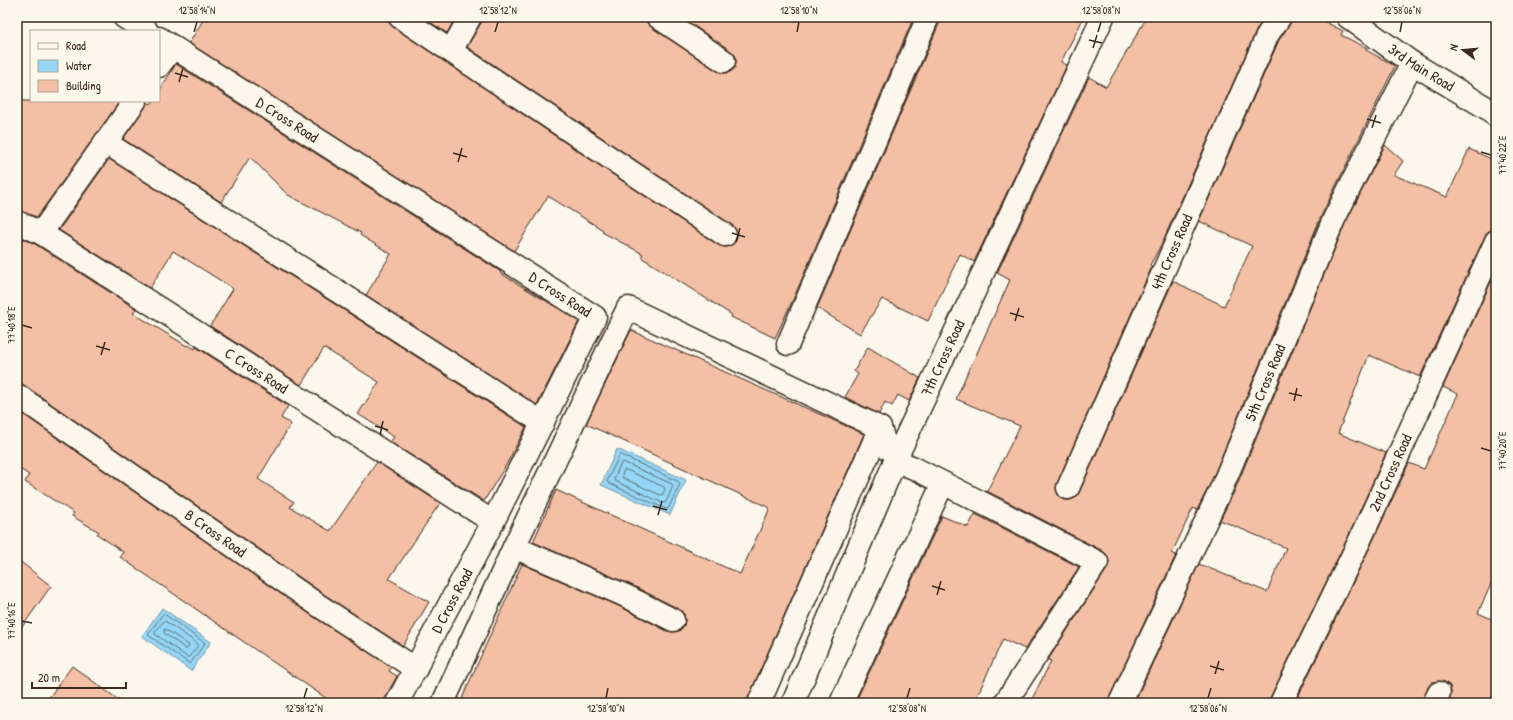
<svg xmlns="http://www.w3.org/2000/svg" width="1513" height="720" font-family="'Patrick Hand',sans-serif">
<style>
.water{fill:#95d6f6;stroke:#7191a0}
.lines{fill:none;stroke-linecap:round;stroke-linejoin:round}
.shore{stroke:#5f6f74;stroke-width:1}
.building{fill:#f3bfa5;stroke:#3b2a1e}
.street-casing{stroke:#3b2a1e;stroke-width:25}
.street{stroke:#fbf7ec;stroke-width:22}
.ticks{fill:none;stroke:#3b2a1e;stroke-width:1.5}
.labels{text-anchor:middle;stroke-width:4;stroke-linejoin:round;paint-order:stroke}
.street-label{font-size:15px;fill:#3b2a1e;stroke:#fbf7ec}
.neatline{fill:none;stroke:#3b2a1e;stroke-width:1.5}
.ticks-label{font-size:10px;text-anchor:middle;fill:#3b2a1e}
</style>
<rect width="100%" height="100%" fill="#fbf7ec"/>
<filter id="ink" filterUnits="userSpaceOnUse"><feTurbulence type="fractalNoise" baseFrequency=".025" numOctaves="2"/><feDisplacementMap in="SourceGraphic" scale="8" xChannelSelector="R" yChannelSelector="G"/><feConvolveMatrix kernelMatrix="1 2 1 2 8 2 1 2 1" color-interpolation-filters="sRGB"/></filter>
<g filter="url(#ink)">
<path class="water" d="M617,449L686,480L670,515L601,485Z
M162,608L211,642L191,671L142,636Z"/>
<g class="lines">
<path class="shore" d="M621,455L679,482L680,484L668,509H666L608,483L607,481L619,456Z
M623,462L672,484L673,486L666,502L663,503L615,481L614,479L621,463Z
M624,470H627L664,487L665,489L663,494L660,495L623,478L622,476Z
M164,614L205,643L190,664L148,635L162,615Z
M165,621L198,644V646L189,657H187L155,634V632L163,622Z
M165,629L189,645L188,648L186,649L164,633Z"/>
</g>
<path class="building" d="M205,17H388L389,23L393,27L718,245L725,247L730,246L735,242L737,236L736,230L732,225L467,47L481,23L482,17H646L647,23L651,27L717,71L724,73L730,72L735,68L736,61L735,55L731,51L681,17H909L913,19L795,295L775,338L731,317L732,315L641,257L643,254L602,232L603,230L548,196L514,251L189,43Z
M422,17H456L447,33Z
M942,17H1084L1061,62L1067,65L974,262L960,254L928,321L882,299L860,334L817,308Z
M1147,17H1265L1257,29L1162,243L1150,265L1152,266L1150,271L1057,483L1056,489L1058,495L1063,500H1069L1075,498L1079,493L1173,281L1224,306L1252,246L1199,221L1279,40L1290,24L1292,17H1316L1343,31L1341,35L1367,48L1366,50L1395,66L1322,214L1211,482L1197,510L1193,508L1172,553L1176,555L1109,698L1108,703H1030L1051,661L1048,660L1107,569L1109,562L1107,555L1103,551L987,491L1020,426L956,399L971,364H972L1010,280L997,273L1089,77L1106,87Z
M176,64L501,272L500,273L579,321L537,405L366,295L391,254L360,235L361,233L288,195L250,157L221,202L123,139L145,108L147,102L151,104L153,101H159V91Z
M17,101H120L37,217L17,210Z
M1385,145L1403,161L1394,175L1447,197L1469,149L1496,161V229L1489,231L1485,236L1420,377L1369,355L1338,433L1386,453L1348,537L1270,698L1269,703H1134L1199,564L1267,592L1286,548L1220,520L1234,492L1345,224Z
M109,159L526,427L506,465L484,501L390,442L394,437L358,414L379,382L324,348L301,385L210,326L233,289L231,287L173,251L150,288L59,230Z
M17,236L35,244L136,309L133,313L187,346L188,345L195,349L196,347L288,406L281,418L291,424L258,479L294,502L290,507L330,531L377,462L440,503L389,579L429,602L403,646L325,595L24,385L17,383Z
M1496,271V573L1478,613L1496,621V703H1448L1451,693L1450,686L1445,682L1439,681L1432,682L1428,687L1422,703H1295L1370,547L1409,463L1424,469L1458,394L1443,387Z
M631,330L864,434L748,698L747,703H460L522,564L621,607L667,631L673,632L679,631L684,625L685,620L684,614L679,609L631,585L533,542L556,490L740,574L770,508L586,424Z
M868,347L920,378L909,401L898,395L892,406L885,402L879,414L845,397L858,374L854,371Z
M17,410L311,615L391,667L389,671L397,676L382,703H333L120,557L123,552L97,534L99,532L72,516L74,513L25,482L29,475L17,467Z
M975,514L1079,567L1025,649L1003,639L974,703H855L942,516L968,527Z
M17,559L51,586L17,634Z
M72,666L123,703H45Z"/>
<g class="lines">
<defs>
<g id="street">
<path d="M124,17L147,31"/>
<path d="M400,17L725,235"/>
<path d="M658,17L724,61"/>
<path id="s1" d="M1348,17L1412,63L1490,110L1496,116"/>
<path id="s2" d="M159,38L595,317L493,522L397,703"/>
<path d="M451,51L470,17"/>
<path d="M159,66L173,47"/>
<path d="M105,142L543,423"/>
<path id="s3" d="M17,222L41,233L493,522"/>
<path d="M41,233L135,101"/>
<path d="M788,344L928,17"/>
<path id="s4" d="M17,395L318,605L416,669"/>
<path d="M896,461L914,468L1097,562L1005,703"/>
<path id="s5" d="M1068,488L1268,34L1280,17"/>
<path d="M514,547L626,596L673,620"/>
<path d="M443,703L514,547L628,308L880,428L886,447L898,454"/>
<path d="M759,703L880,428"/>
<path id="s6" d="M793,703L898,454L1103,17"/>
<path d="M841,703L943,483"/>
<path id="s7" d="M1120,703L1222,487L1334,219L1412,63"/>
<path id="s8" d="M1281,703L1359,542L1496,241"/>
<path d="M1434,703L1439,693"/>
</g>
</defs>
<use href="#street" class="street-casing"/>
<use href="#street" class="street"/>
</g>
</g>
<path class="ticks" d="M194,32L197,22M495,32L498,22M797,32L799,22M1098,32L1101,22M1400,32L1402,22M1089,40L1102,43M1093,48L1097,35M175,73L188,77M179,82L183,68M1367,119L1381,123M1372,128L1376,115M1481,152L1491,155M453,153L467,157M458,162L462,148M732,233L745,237M736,242L740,228M1010,313L1024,317M1015,321L1019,308M22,325L32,328M96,346L110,350M101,355L105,342M1289,393L1302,396M1294,401L1297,388M375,426L388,430M380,435L383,421M1481,448L1491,451M653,506L667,510M658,515L662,501M932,586L945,590M937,595L941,581M22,621L32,623M1210,666L1224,670M1215,674L1219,661M304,698L307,688M606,698L608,688M907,698L910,688M1208,698L1211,688"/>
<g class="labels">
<g class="street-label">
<text dy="5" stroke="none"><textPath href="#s1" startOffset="89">3rd Main Road</textPath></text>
<text dy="5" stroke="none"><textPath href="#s2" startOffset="152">D Cross Road</textPath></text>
<text dy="5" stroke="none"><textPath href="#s5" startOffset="258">4th Cross Road</textPath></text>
<text dy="5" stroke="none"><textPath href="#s2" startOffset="476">D Cross Road</textPath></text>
<text dy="5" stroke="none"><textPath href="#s6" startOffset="376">7th Cross Road</textPath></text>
<text dy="5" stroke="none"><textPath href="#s3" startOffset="282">C Cross Road</textPath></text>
<text dy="5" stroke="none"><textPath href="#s7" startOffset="352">5th Cross Road</textPath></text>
<text dy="5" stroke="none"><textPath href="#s8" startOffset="255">2nd Cross Road</textPath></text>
<text dy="5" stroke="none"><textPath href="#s4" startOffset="242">B Cross Road</textPath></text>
<text transform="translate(452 601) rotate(-62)" y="5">D Cross Road</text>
</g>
</g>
<rect width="1513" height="720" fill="none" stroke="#fbf7ec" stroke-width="44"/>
<rect x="30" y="30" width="130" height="72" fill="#fbf7ec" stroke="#aea59a"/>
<rect x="38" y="43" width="20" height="6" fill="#fbf7ec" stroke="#aea59a"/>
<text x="66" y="50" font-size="12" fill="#3b2a1e">Road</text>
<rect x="38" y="60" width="20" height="12" fill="#95d6f6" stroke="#aea59a"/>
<text x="66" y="70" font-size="12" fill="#3b2a1e">Water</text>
<rect x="38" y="80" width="20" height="12" fill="#f3bfa5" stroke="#aea59a"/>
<text x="66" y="90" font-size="12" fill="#3b2a1e">Building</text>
<g transform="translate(1463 50) rotate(286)" stroke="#fbf7ec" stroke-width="3" paint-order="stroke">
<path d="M0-3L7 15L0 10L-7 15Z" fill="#3b2a1e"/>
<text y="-6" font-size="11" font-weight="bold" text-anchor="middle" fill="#3b2a1e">N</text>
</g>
<path d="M32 682v6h94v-6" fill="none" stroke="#3b2a1e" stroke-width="2"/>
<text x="38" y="682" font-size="12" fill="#3b2a1e" stroke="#fbf7ec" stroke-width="3" paint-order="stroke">20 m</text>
<rect x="22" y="22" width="1469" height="676" class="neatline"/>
<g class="ticks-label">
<text x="197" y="14">12°58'14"N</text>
<text x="498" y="14">12°58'12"N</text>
<text x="799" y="14">12°58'10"N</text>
<text x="1101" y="14">12°58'08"N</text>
<text x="1402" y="14">12°58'06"N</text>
<text transform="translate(1502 155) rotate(-90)" y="4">77°40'22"E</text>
<text transform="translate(11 325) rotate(-90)" y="4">77°40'18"E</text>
<text transform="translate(1502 451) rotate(-90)" y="4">77°40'20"E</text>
<text transform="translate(11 621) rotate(-90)" y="4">77°40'16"E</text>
<text x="304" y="712">12°58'12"N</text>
<text x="606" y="712">12°58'10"N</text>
<text x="907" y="712">12°58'08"N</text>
<text x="1208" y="712">12°58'06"N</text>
</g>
</svg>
